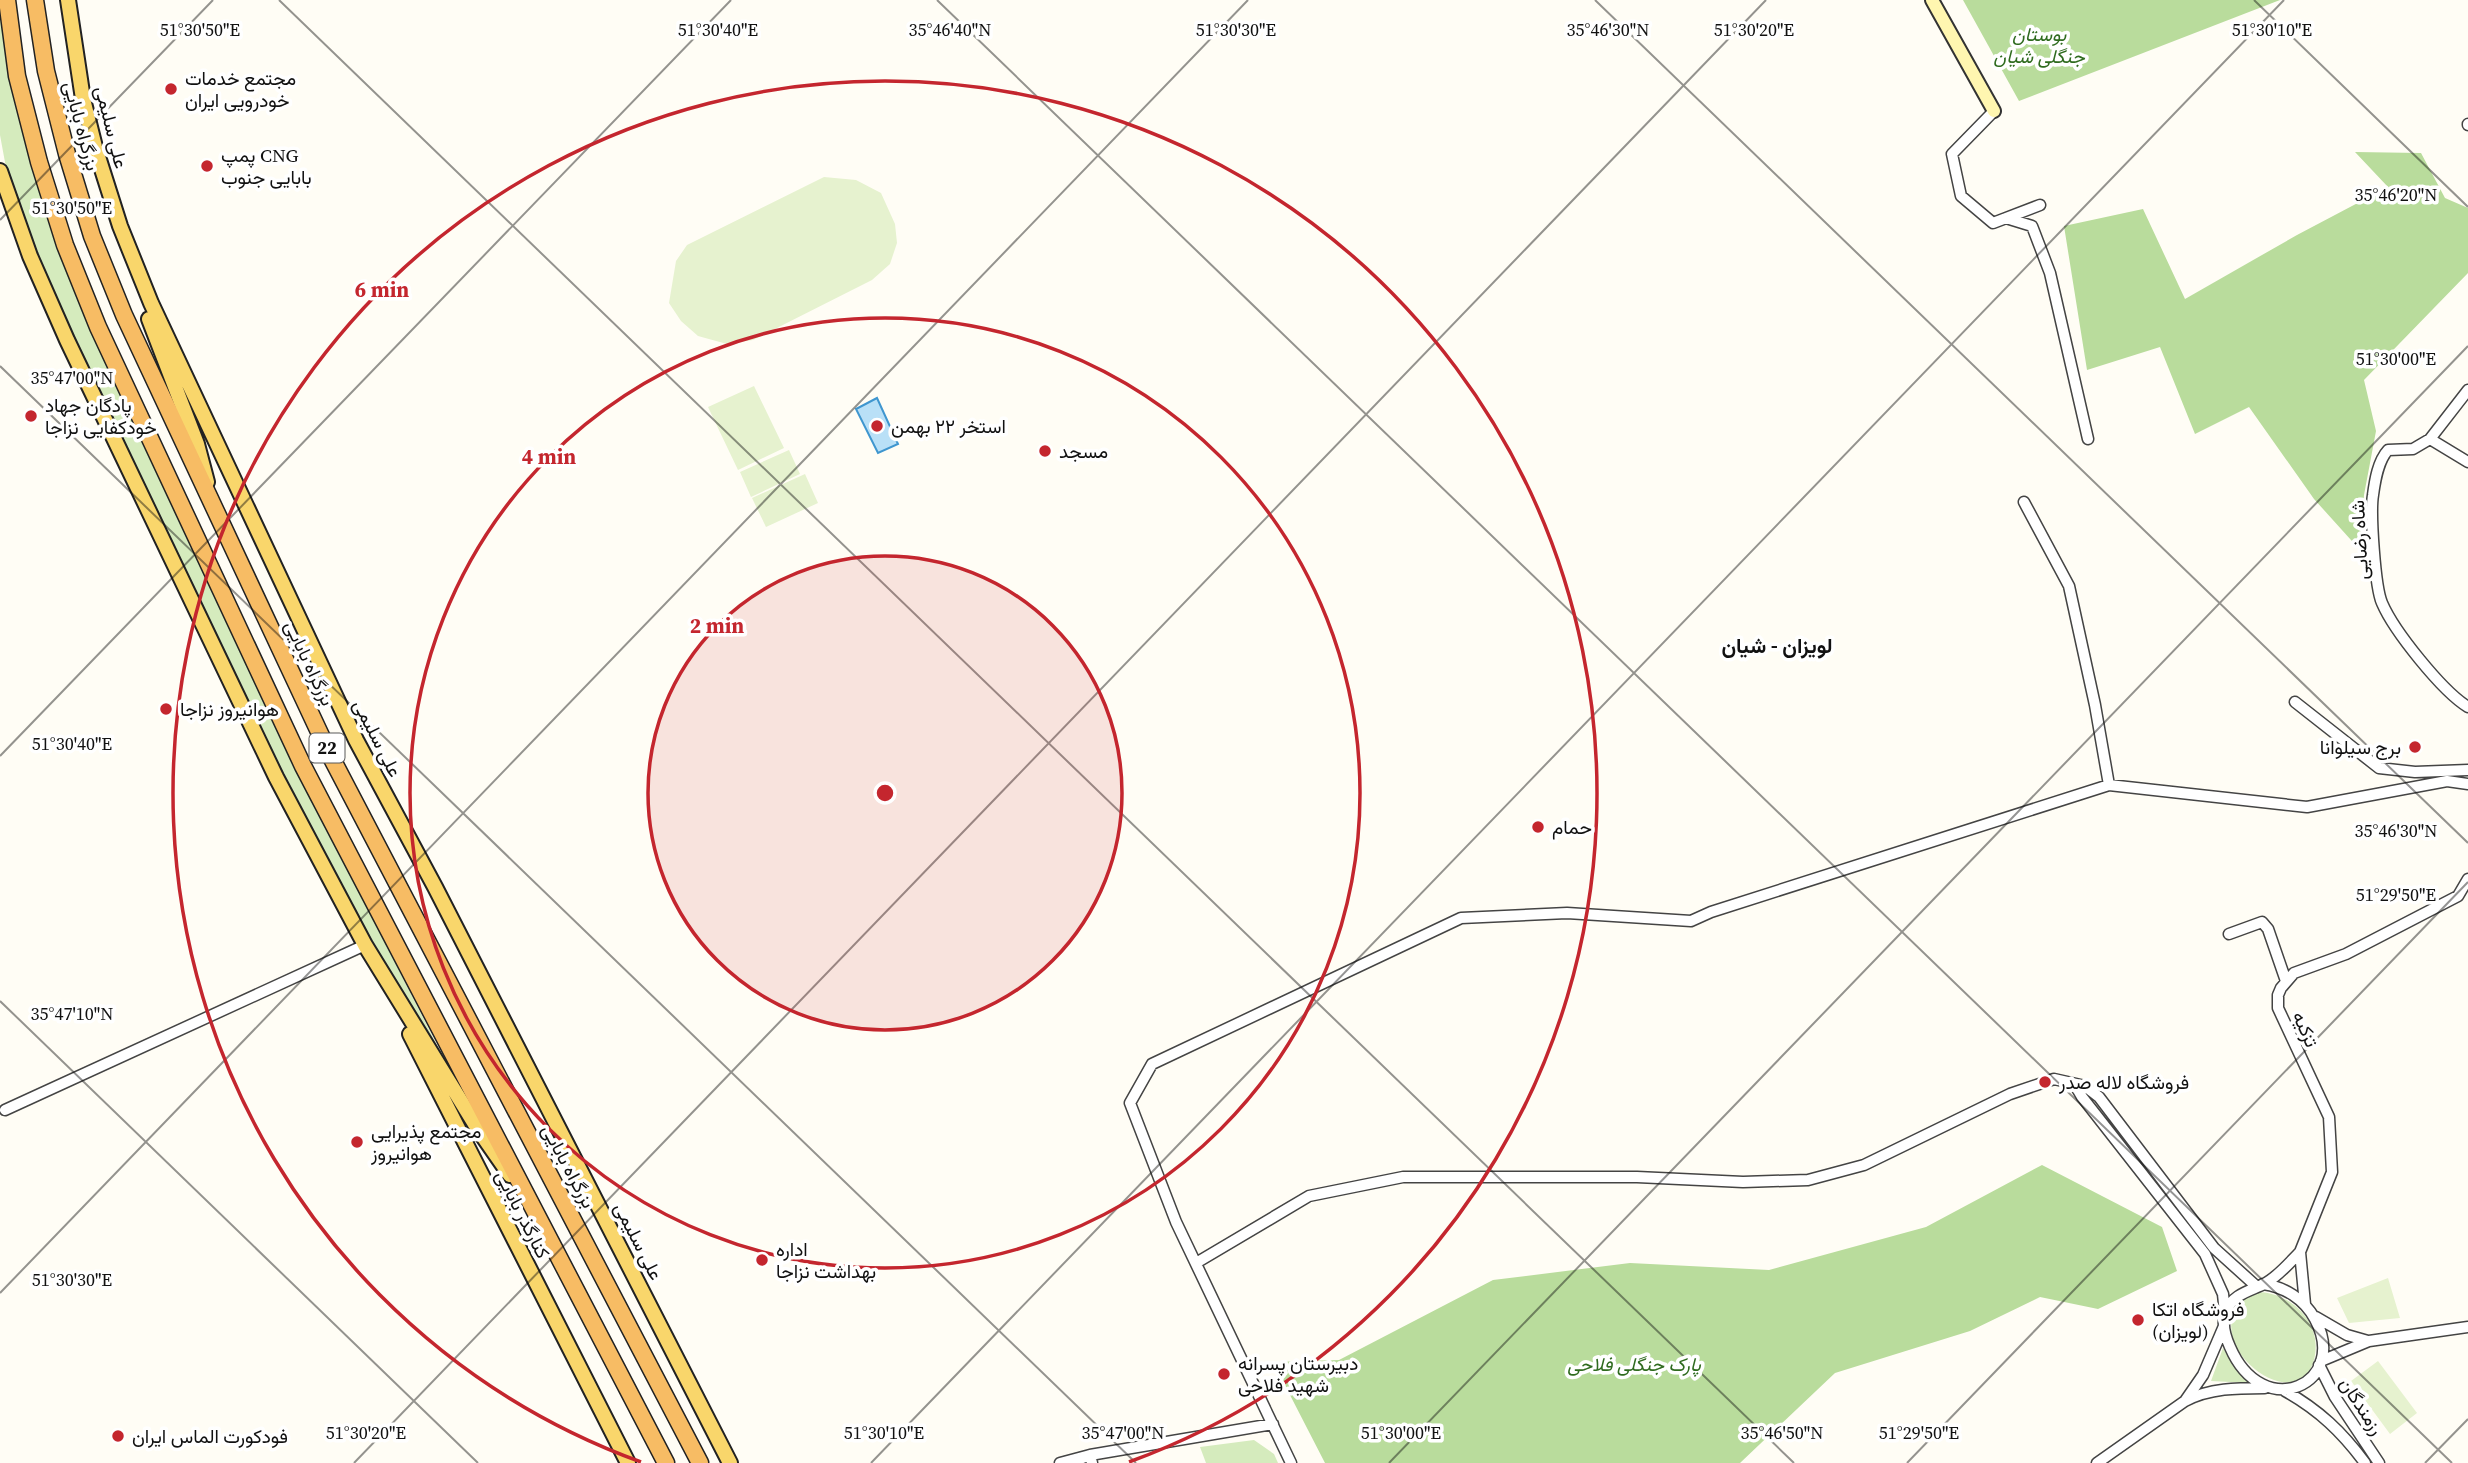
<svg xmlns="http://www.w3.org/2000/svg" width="2468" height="1463" font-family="'Source Serif 4',Vazirmatn,serif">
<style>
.green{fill:#d5ebbd}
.forest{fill:#b9dc9c}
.pitch{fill:#e6f2cf}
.water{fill:#b9e0f7;stroke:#3f96cf;stroke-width:2}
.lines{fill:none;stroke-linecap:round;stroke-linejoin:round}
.minor-casing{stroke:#444;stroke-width:13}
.secondary-casing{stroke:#333;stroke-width:16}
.primary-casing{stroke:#222;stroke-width:18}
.trunk-casing{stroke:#222;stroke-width:19}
.minor{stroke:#fff;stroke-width:10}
.secondary{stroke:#fff6b0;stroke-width:12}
.primary{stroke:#f9d66b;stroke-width:14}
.trunk{stroke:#f7bc64;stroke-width:16}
.ticks{fill:none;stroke:#111;stroke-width:2;stroke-opacity:0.45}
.ring{fill:none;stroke:#c4262e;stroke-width:3.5}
.poi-dot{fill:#c4262e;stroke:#fff;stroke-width:2.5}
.labels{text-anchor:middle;stroke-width:7;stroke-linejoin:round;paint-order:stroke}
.shield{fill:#fff;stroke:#585858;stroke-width:2}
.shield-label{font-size:18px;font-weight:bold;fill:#111}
.park-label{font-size:19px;font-style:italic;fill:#2f6b1f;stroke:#fff}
.poi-label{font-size:19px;fill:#111;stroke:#fff;text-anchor:start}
.street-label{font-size:19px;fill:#111;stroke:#fff}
.neighbourhood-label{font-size:21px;font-weight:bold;fill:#111;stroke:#fff}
.ticks-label{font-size:18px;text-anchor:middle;fill:#111;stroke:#fff;stroke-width:7;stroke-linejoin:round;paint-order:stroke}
.centre{fill:#c4262e;stroke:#fff;stroke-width:3.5}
.ring-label{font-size:21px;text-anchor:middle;font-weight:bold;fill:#c4262e;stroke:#fff;stroke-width:7;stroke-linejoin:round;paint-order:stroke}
</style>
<rect width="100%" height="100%" fill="#fffdf5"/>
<path class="green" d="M0,15C23,201 107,368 186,535C214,592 239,650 267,707C326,829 388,948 449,1069L389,980L317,845L58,302L9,184L0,135Z
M2253,1292C2287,1290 2321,1319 2315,1355C2303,1428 2183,1337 2253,1292Z
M2223,1348L2236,1369L2250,1383L2211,1381Z
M1254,1440L1274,1454L1278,1463H1206L1200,1447Z"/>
<path class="forest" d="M1963,0H2280L2019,101Z
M2355,152L2421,153L2445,198L2468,208V273L2364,380L2376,431L2364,495L2360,550L2314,499L2249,407L2195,434L2160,347L2087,370L2064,226L2143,209L2185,299L2297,235L2388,187Z
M2042,1165L2162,1227L2177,1271L2098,1309L2040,1297L1970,1331L1835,1373L1740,1463H1325L1273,1362L1339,1360L1493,1280L1630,1263L1769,1270L1926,1227Z"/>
<path class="pitch" d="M824,177L856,180L881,193L895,224L897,243L890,264L872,280L753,340L727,344L698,336L681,321L669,303L676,261L687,245Z
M754,386L784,448L738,470L708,407Z
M789,450L800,474L751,497L740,472Z
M805,474L818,503L766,527L752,498Z
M2388,1278L2400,1318L2349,1323L2337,1298Z
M2378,1361L2417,1413L2390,1434L2351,1381Z"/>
<path class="water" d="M877,398L898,444L878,453L856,409Z"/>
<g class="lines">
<defs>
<path id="minor" d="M1994,111L1952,154L1961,196L1993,223L2040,205
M2468,124V125
M2006,218L2032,226L2050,273L2088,439
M2468,390L2430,439L2413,449L2388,450C2378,461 2375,480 2373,495C2370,513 2375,587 2382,603C2394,631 2442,691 2468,707
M2430,439L2468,462
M2024,502L2069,586L2095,705L2109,785
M2295,702L2379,768L2415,772L2468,770
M2229,934L2262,922L2268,929L2286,981
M2075,1085L2082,1097L2205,1254L2223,1294L2225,1313
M5,1110L365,945
M2300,1252L2332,1172L2329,1117L2278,1008V995L2281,988L2294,973L2346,954L2458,896L2468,879
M1196,1263L1309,1196L1403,1177H1637L1743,1182L1808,1180L1864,1165L2010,1094L2054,1079L2085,1086L2099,1097L2214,1248L2256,1286
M2263,1284C2285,1287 2304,1299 2315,1319C2350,1384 2263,1424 2230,1347C2225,1336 2221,1323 2226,1311C2233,1294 2250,1291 2264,1284C2278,1277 2290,1262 2300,1252L2305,1304
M2316,1317L2347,1335L2368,1341
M2224,1326L2203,1375L2185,1401C2210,1388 2237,1388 2265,1388
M2321,1361L2369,1341L2468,1327
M2319,1365L2335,1397L2379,1463
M2285,1391C2319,1410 2342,1432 2365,1463
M1060,1463L1090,1455L1070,1463
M1092,1463L1090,1455L1273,1424
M1291,1463L1176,1222L1130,1103L1152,1064L1461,918L1567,913L1691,921L1711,912L2109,785L2307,807L2447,781L2468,784
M2097,1463L2185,1401"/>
<path id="secondary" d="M1932,0L1994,111"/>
<path id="primary" d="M68,0L83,99L95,147L120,226L151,303L356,740L435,887L730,1463
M0,171L30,256L67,340L276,777L365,945L478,1129L510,1175
M149,319L197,444L207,482
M410,1034L628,1463"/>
<path id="trunk" d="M7,0L17,76L39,162L65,245L98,327L303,766L666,1463
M35,0L46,71L67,154L92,236L124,315L329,753L700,1463"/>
</defs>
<use href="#minor" class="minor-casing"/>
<use href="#secondary" class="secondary-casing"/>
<use href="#primary" class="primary-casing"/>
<use href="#trunk" class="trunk-casing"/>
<use href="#minor" class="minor"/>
<use href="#secondary" class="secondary"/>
<use href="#primary" class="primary"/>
<use href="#trunk" class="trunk"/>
</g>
<path class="ticks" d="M279,0L1794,1463M937,0L2452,1463M1595,0L2468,843M2254,0L2468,207M0,220L213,0M0,366L1136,1463M0,756L731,0M0,1001L478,1463M0,1293L1248,0M354,1463L1766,0M871,1463L2284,0M1389,1463L2468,346M1907,1463L2468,882M2425,1463L2468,1419"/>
<circle cx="885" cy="793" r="237" fill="#c4262e" fill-opacity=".12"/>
<g class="ring">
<circle cx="885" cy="793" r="237"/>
<circle cx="885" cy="793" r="475"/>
<path d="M641 1462A712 712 0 1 1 1129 1462"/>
</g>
<g class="poi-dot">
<circle cx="171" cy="89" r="7"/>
<circle cx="207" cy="166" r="7"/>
<circle cx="31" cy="416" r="7"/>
<circle cx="877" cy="426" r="7"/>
<circle cx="1045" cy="451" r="7"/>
<circle cx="166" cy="709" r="7"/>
<circle cx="2415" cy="747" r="7"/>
<circle cx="1538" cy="827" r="7"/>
<circle cx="2045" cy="1082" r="7"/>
<circle cx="357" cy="1142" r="7"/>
<circle cx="762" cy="1260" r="7"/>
<circle cx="2138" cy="1320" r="7"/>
<circle cx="1224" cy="1374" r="7"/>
<circle cx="118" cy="1436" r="7"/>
</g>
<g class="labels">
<rect class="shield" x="309.5" y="733.5" width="35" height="29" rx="5"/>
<g class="shield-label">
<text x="327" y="754">22</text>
</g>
<g class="park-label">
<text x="2039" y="41">بوستان<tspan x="2039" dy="22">جنگلی شیان</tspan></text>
<text x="1634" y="1371">پارک جنگلی فلاحی</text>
</g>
<g class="poi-label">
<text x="185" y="85">مجتمع خدمات<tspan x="185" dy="22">خودرویی ایران</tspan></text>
<text x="221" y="162">پمپ CNG<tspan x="221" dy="22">بابایی جنوب</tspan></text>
<text x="45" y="412">پادگان جهاد<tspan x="45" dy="22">خودکفایی نزاجا</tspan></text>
<text x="891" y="433">استخر ۲۲ بهمن</text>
<text x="1059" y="458">مسجد</text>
<text x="180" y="716">هوانیروز نزاجا</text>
<text x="2401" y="754" text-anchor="end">برج سیلوانا</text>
<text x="1552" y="834">حمام</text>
<text x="2059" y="1089">فروشگاه لاله صدر</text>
<text x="371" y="1138">مجتمع پذیرایی<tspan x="371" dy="22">هوانیروز</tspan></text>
<text x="776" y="1256">اداره<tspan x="776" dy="22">بهداشت نزاجا</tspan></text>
<text x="2152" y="1316">فروشگاه اتکا<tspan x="2152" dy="22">(لویزان)</tspan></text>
<text x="1238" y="1370">دبیرستان پسرانه<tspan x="1238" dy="22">شهید فلاحی</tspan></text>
<text x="132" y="1443">فودکورت الماس ایران</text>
</g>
<g class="street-label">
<text transform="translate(82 126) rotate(75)" y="7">بزرگراه بابایی</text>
<text transform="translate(112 127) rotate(76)" y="7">علی سلیمی</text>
<text transform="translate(2359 540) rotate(-93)" y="7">شاه رضایی</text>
<text transform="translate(310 663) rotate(65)" y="7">بزرگراه بابایی</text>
<text transform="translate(378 738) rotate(63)" y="7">علی سلیمی</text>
<text transform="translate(2306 1029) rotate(66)" y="7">تزکیه</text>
<text transform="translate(569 1166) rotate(62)" y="7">بزرگراه بابایی</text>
<text transform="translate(523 1214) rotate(63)" y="7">کنارگذر بابایی</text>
<text transform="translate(639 1241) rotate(63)" y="7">علی سلیمی</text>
<text transform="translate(2362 1406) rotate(57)" y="7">رزمندگان</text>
</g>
<g class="neighbourhood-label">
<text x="1777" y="653">لویزان - شیان</text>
</g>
</g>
<g class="ticks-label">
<text x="950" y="36">35°46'40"N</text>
<text x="1608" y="36">35°46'30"N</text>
<text x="200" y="36">51°30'50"E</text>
<text x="718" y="36">51°30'40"E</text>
<text x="1236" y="36">51°30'30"E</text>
<text x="1754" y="36">51°30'20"E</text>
<text x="2272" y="36">51°30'10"E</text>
<text x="2396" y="201">35°46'20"N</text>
<text x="72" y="214">51°30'50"E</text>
<text x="2396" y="365">51°30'00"E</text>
<text x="72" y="384">35°47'00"N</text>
<text x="72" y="750">51°30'40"E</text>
<text x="2396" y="837">35°46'30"N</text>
<text x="2396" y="901">51°29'50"E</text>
<text x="72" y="1020">35°47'10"N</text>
<text x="72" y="1286">51°30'30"E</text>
<text x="366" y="1439">51°30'20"E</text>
<text x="884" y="1439">51°30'10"E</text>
<text x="1401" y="1439">51°30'00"E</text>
<text x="1919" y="1439">51°29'50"E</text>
<text x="1123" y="1439">35°47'00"N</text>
<text x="1782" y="1439">35°46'50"N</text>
</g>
<circle cx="885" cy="793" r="10" class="centre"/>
<g class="ring-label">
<text x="382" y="297">6 min</text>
<text x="549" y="464">4 min</text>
<text x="717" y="633">2 min</text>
</g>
</svg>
